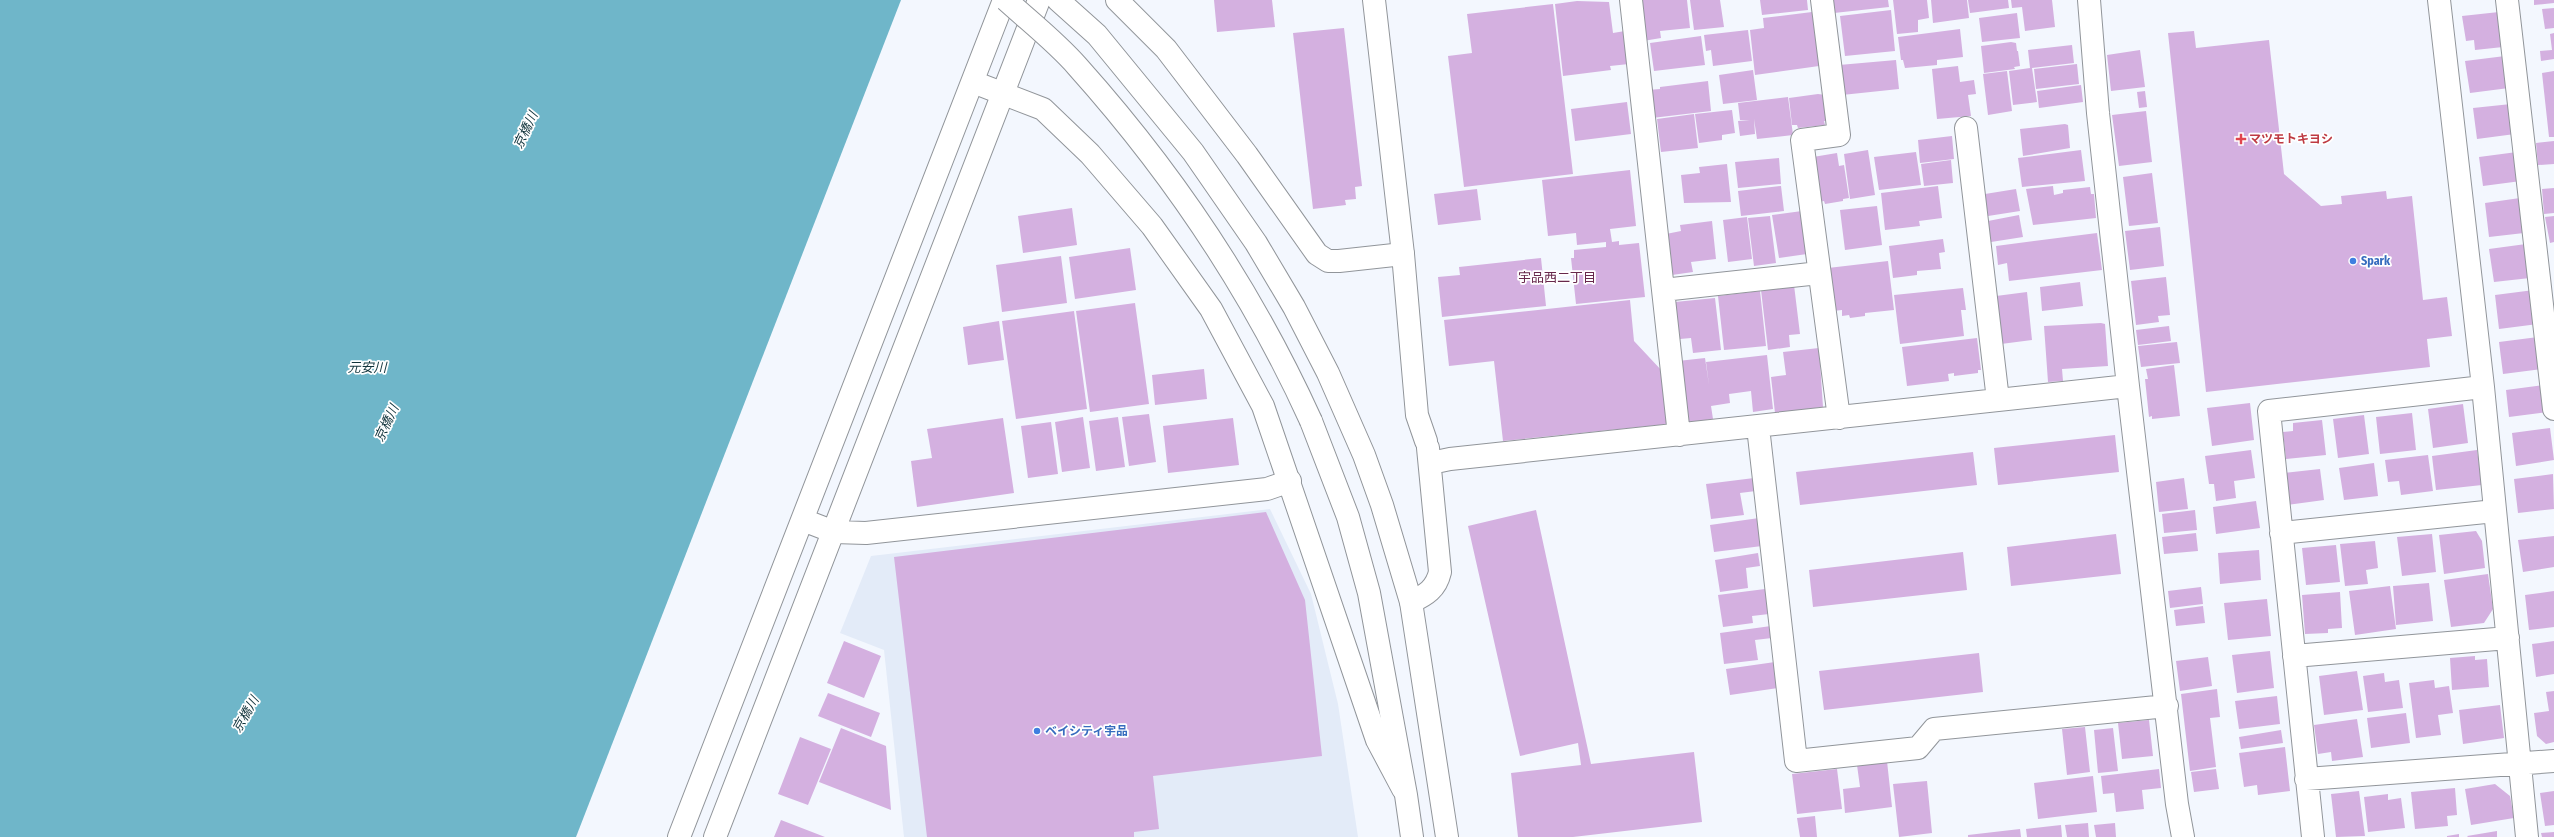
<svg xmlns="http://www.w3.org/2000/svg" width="2554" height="837" font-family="'Fira Sans Condensed','Noto Sans JP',sans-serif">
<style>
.built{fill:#e3ebf8}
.water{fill:#6fb6c9}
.building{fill:#d4b0e0}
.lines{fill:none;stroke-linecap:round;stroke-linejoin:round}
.minor-casing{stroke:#91959a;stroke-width:24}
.tertiary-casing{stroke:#91959a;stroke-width:24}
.minor{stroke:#fff;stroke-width:22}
.tertiary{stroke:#fff;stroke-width:22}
.tertiary-bridge-casing{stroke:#91959a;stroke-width:24;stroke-linecap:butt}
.tertiary-bridge{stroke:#fff;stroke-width:22}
.health-dot{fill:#e0444e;stroke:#fff;stroke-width:1.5}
.shop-dot{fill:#3f7fe0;stroke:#fff;stroke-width:1.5}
.labels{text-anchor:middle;stroke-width:3.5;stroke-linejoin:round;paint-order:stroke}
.health-label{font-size:12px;font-weight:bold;fill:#be3a42;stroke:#fff;text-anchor:start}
.shop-label{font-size:12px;font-weight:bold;fill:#366cbe;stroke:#fff;text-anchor:start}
.water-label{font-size:13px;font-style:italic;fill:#10333b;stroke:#fff}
.neighbourhood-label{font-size:13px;fill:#67284b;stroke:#fff}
</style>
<rect width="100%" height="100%" fill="#f3f7fe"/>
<path class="built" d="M1270,509L1311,594L1338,704L1358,837H904L884,650L840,633L871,556Z"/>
<path class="water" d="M0,0H901L576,837H0Z"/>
<path class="building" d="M1214,0H1272L1275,27L1217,32Z
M1638,0H1687L1690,28L1660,31L1661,38L1643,41Z
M1690,0H1720L1724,27L1694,30Z
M1760,0H1807L1808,10L1762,15Z
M1833,0H1888L1889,7L1834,13Z
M1893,0H1927L1929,18L1918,20V32L1897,34Z
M1931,0H1967L1969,18L1933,23Z
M1968,0H2008L2009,8L1970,13Z
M2011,0H2052L2055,27L2025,31L2022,7L2012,8Z
M2534,0H2554V3L2534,5Z
M1577,1L1609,2L1613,33L1625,31L1629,64L1610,66L1611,70L1563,76L1555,4Z
M1553,4L1573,174L1464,187L1448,56L1472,53L1467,14Z
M2554,8V28L2545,29L2542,9Z
M1891,10L1895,51L1845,56L1840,16Z
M1812,12L1819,66L1755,75L1750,30L1764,28L1763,18Z
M2499,12L2503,47L2475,50L2474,40L2466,41L2462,16Z
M2017,13L2020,38L1982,42L1979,18Z
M1344,28L1362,186L1355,187L1356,199L1345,200L1346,205L1313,209L1293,33Z
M1960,29L1963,57L1937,60V65L1905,68L1903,60H1901L1898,37Z
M1748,30L1752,61L1713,66L1711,50L1706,51L1704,35Z
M2194,31L2196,48L2269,40L2284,174L2321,206L2342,204L2341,196L2386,191L2387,199L2412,196L2423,300L2447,297L2452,336L2427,339L2430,367L2206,392L2168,33Z
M2554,33V59L2541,61L2540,51L2552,50L2550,34Z
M1701,36L1705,65L1654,71L1650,43Z
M2011,42L2016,43L2017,51H2018L2020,66L2014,67L2015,69L1984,73L1981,46Z
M2072,45L2074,63L2032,68L2037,102L2013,105L2009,71L2030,68L2028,50Z
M2140,50L2145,87L2111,91L2107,55Z
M2505,56L2509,88L2470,93L2465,61Z
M1896,60L1899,89L1842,95L1839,65Z
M2077,64L2079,84L2036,89L2034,69Z
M1958,66L1960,82L1974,80L1976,94L1968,95L1971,116L1937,119L1932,69Z
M1753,70L1757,100L1723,104L1719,75Z
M2007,71L2012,111L1988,115L1983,74Z
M2554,71V137H2549L2542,73Z
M1708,81L1711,111L1652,118L1648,90L1660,89V87Z
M2081,85L2083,102L2039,108L2037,91Z
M2145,91L2147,107L2139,108L2137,92Z
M1818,94L1826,95L1829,121H1824L1825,125L1798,128L1797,125H1792L1789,98Z
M1788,97L1793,135L1757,139L1754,119L1755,134L1740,136L1738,121L1750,120H1740L1738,103Z
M1627,102L1631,134L1575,141L1571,109Z
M2511,104L2515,134L2477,139L2473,108Z
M1732,110L1735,133L1722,135V140L1699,143L1695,114Z
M2146,111L2152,162L2119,166L2112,115Z
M1694,114L1698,148L1661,152L1657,119Z
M2065,124L2068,125L2070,148L2023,156L2020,129Z
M1952,136L1954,159L1920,163L1918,140Z
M2554,141V164L2538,165L2536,143Z
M1868,150L1875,195L1850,199L1844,154Z
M2081,150L2085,181L2022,187L2018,158Z
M1916,152L1921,185L1879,190L1874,157Z
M2517,152L2521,181L2483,186L2479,157Z
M1837,153L1839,166L1844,165L1849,198L1843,199V201L1825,204L1824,201L1819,202L1813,157Z
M1779,158L1781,184L1738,188L1735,162Z
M1951,160L1953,183L1924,186L1921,164Z
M1727,164L1731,202L1684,203L1681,175L1700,173L1699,167Z
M1630,170L1636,226L1610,229L1612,242L1619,241V245L1639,243L1645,297L1576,304L1571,258H1574V250L1606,247V242L1577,245L1576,233L1548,236L1542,180Z
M2152,173L2158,223L2129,226L2123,177Z
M1781,186L1784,211L1741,216L1738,191Z
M1938,186L1942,218L1919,221L1920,226L1885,230L1881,193Z
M2053,186L2054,195L2063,193V190L2090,187L2091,194H2094L2096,218L2033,225L2026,189Z
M2554,188V213L2544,214L2542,189Z
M1477,189L1481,220L1438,225L1434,194Z
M2016,189L2020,211L1988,216L1985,194Z
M2520,198L2524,233L2489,237L2485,203Z
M1877,206L1882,245L1845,250L1840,210Z
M1072,208L1077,245L1023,253L1018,216Z
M1802,211L1807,254L1779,258L1772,215Z
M2019,215L2023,237L1991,242L1988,221Z
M1770,216L1776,263L1754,266L1748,218Z
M2554,216V242L2550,243L2545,217Z
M1747,217L1752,259L1728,262L1723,220Z
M1712,221L1716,259L1691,262L1693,272L1672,275L1666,234L1681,231L1680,225Z
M2160,227L2164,266L2130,270L2125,231Z
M2097,233L2102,270L2009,281L2007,263L1998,265L1996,246Z
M1943,239L1945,252L1939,253L1941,269L1917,271V275L1893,278L1889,246Z
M2526,244L2530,278L2494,282L2489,249Z
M1130,248L1136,290L1075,299L1069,257Z
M1061,256L1067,303L1002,312L996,265Z
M1541,258L1546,306L1442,317L1438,277L1460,275L1459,267Z
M1888,261L1894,310L1865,313V316L1850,318L1849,315L1842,316V310L1833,311L1828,268Z
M2166,277L2170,315L2158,316L2159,322L2136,325L2131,281Z
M2080,282L2083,306L2042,311L2040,287Z
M1794,285L1800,334L1789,335L1790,347L1768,350L1761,290Z
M1963,288L1966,310H1961L1964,336L1900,344L1894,295Z
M2534,290L2538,324L2499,329L2495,295Z
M1760,291L1766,346L1724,350L1718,296Z
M2027,292L2032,340L2001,344L1996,296Z
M1715,298L1721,350L1693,353L1691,338L1680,339L1675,302Z
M1630,300L1634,341L1663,372L1669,424L1503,441L1494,361L1449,366L1444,320Z
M1135,303L1149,404L1090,412L1076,311Z
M1074,311L1087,409L1016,419L1002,321Z
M999,321L1004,360L968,365L963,327Z
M2101,323L2105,324L2108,366L2062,369L2063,381L2048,382L2044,326Z
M2169,326L2171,341L2138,345L2136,330Z
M2538,337L2542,369L2503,374L2499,342Z
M1977,338L1981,370H1978V373L1954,376V373L1948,374L1949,381L1907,386L1902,347Z
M2177,342L2180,363L2141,367L2138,346Z
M1819,348L1823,407L1775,413L1771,377L1786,375L1783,352Z
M1767,355L1773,409L1753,412L1751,391L1729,394L1730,403L1711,406L1713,419L1686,423L1678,361L1705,358L1709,385L1706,362Z
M2174,365L2180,416L2152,419V416L2149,417L2145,379H2148L2146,369Z
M1204,369L1207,399L1155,405L1152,375Z
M2544,385L2548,412L2509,417L2506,390Z
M2250,403L2254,440L2212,446L2207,408Z
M2463,404L2468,443L2433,448L2428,409Z
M2412,413L2416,450L2380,454L2376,417Z
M1149,414L1156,462L1129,466L1122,417Z
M2364,415L2369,454L2338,458L2333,419Z
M1083,417L1090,468L1062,472L1055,422Z
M1118,417L1125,467L1096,471L1089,421Z
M1003,418L1014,493L917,507L911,461L932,458L927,429Z
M1233,418L1239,465L1168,473L1163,426Z
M2322,420L2326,455L2286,459L2283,432L2293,431V423Z
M1051,422L1058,474L1028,478L1021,426Z
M2550,428L2554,460L2516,466L2512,433Z
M2115,435L2119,472L1998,485L1994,448Z
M2251,450L2255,478L2234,481L2236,498L2216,501L2214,484H2209L2205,456Z
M2477,450L2482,485L2436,490L2432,456Z
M1973,452L1977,485L1800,505L1796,472Z
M2428,455L2433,491L2401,495L2399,481L2388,482L2385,460Z
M2374,463L2378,496L2344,500L2339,468Z
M2320,469L2324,500L2287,505L2284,473Z
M2553,474L2554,509L2518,513L2514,479Z
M1754,478L1756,491L1740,493L1744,515L1711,519L1706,484Z
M2184,478L2188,509L2159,512L2156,482Z
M2256,501L2260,528L2216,534L2213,507Z
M1536,510L1591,764L1694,752L1702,822L1573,837H1518L1511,773L1581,765L1578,743L1520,756L1468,526Z
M2195,510L2197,530L2164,533L2162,514Z
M1266,512L1305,600L1322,756L1153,776L1159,829L1134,832V837H927L894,557Z
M1759,518L1762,546L1714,552L1710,525Z
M2476,531L2482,541L2485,568L2444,574L2439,535Z
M2196,533L2198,551L2164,554L2162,537Z
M2116,534L2121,574L2011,586L2007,547Z
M2432,534L2436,572L2402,576L2397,537Z
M2554,536V567L2523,572L2518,540Z
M2375,541L2378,568L2366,570L2368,584L2345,586L2340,544Z
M2336,545L2340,582L2306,585L2302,548Z
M2259,550L2261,580L2220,584L2218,553Z
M1963,552L1967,590L1813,607L1809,570Z
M1758,553L1760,566L1746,568L1748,588L1720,592L1715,560Z
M2488,574L2493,609L2484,623L2451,627L2444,580Z
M2429,583L2433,621L2396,625L2393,586Z
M2390,586L2396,629L2355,635L2349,591Z
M2201,587L2203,604L2170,608L2168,591Z
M1765,589L1769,614L1752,616L1753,623L1723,627L1718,595Z
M2554,591V627L2529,630L2525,595Z
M2340,592L2342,628L2328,629V633L2305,634L2302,595Z
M2267,599L2271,636L2228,640L2224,603Z
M2203,606L2205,623L2176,626L2174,610Z
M1771,626L1772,638L1755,640L1758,660L1724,664L1720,633Z
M844,641L881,656L864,698L827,683Z
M2554,641V674L2536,677L2532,644Z
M2270,651L2274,688L2237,693L2232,655Z
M1979,653L1983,692L1824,710L1819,671Z
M2475,656V660L2487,659L2489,687L2452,690L2450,658Z
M2208,657L2212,686L2180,691L2176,661Z
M1775,662L1778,688L1730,695L1726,669Z
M2357,671L2363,710L2324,715L2319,676Z
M2384,673L2385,682L2399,680L2403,708L2368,712L2363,676Z
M2434,680L2435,688L2449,686L2453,713L2438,715L2441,735L2416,738L2409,683Z
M2217,689L2220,717L2210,718L2216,767L2190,771L2181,694Z
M2554,691V742L2546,744L2537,736L2534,713L2549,711L2546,692Z
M828,693L880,713L871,737L818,716Z
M2277,696L2280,724L2239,729L2235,701Z
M2500,705L2504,738L2463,744L2459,710Z
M2406,713L2410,743L2371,748L2367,718Z
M2357,719L2363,757L2332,761L2331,752L2318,754L2314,725Z
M2149,720L2153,756L2122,759L2118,723Z
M2085,727L2090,772L2067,775L2062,729Z
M841,728L886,746L891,810L819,782Z
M2113,728L2118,771L2098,773L2094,730Z
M2281,730L2283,743L2241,749L2239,737Z
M800,737L831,749L808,805L778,794Z
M2285,747L2290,791L2258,795L2257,785L2244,787L2239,753Z
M1887,761L1892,807L1845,813L1843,789L1860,787L1857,765Z
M1837,769L1842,809L1797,814L1792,774Z
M2159,769L2161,788L2142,790L2144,809L2116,812L2114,793L2103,794L2101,776Z
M2216,769L2219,789L2194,792L2191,772Z
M2093,776L2097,812L2038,819L2034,783Z
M1927,781L1932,833L1899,837L1893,784Z
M2495,784L2510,796L2514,818L2471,825L2465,789Z
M2455,788L2457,815L2447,816L2448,826L2415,829L2411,792Z
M2359,791L2365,836L2336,837L2331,794Z
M2554,791V825L2545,826L2540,793Z
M2388,794V800L2401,798L2405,828L2368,832L2364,797Z
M1815,816L1817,837H1800L1797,818Z
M781,820L825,837H774Z
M2088,823L2089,837H2067L2065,825Z
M2115,823L2116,837H2096L2094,825Z
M2061,825L2062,837H2027L2026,829Z
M2020,829L2021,837H1968V835Z
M2497,831V837H2468L2467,836Z
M2554,832V837H2542L2541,833Z
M2459,834V837H2447V836Z"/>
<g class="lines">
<defs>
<path id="minor" d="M1117,0L1166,49L1247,155L1317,254L1328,261H1339L1403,254
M1631,0L1679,435
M1822,0L1839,135L1802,140L1839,418
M2089,0L2098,113L2128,386L2177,804L2183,837
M2439,0L2483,387L2527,837
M2507,0L2554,409
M973,82L1043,109L1090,154L1152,226L1211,309L1263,406L1377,740L1403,789
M1966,128L1998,400
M1663,290L1819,273
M1758,427L1796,761L1918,748L1934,729L2167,706
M1431,463L1450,459L2128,386
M2281,533L2495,511
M1411,602C1426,595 1436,589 1440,572L1428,448
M2294,656L2508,638
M2306,779L2554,761
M2313,837L2269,411L2483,387"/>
<path id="tertiary" d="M1058,0L1097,35L1193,152L1256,243L1294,307L1328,373L1364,455L1382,505L1411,602L1447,837
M1374,0L1403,254L1417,415L1426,441
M1311,421L1348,517L1369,593L1406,795L1412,837
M803,520L834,532L866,533L1267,489L1290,481
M679,837L1004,0
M715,837L1039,0"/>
</defs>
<use href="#minor" class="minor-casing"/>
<use href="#tertiary" class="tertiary-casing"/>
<use href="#minor" class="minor"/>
<use href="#tertiary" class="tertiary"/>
<defs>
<path id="tertiary-bridge" d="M1006,0C1029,21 1056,42 1077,66C1172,172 1252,291 1311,421"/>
</defs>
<use href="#tertiary-bridge" class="tertiary-bridge-casing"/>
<use href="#tertiary-bridge" class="tertiary-bridge"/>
</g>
<path class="health-dot" d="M2239 133h4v4h4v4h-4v4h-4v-4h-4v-4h4z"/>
<g class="shop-dot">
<circle cx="2353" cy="261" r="4"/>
<circle cx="1037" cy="731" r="4"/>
</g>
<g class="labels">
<g class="health-label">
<text x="2249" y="143">マツモトキヨシ</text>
</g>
<g class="shop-label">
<text x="2361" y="265">Spark</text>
<text x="1045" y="735">ベイシティ宇品</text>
</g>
<g class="water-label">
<text transform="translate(525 130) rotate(-65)" y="5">京橋川</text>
<text x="367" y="372">元安川</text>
<text transform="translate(386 423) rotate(-65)" y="5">京橋川</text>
<text transform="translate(245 714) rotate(-60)" y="5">京橋川</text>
</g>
<g class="neighbourhood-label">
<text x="1557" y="282">宇品西二丁目</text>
</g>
</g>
</svg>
